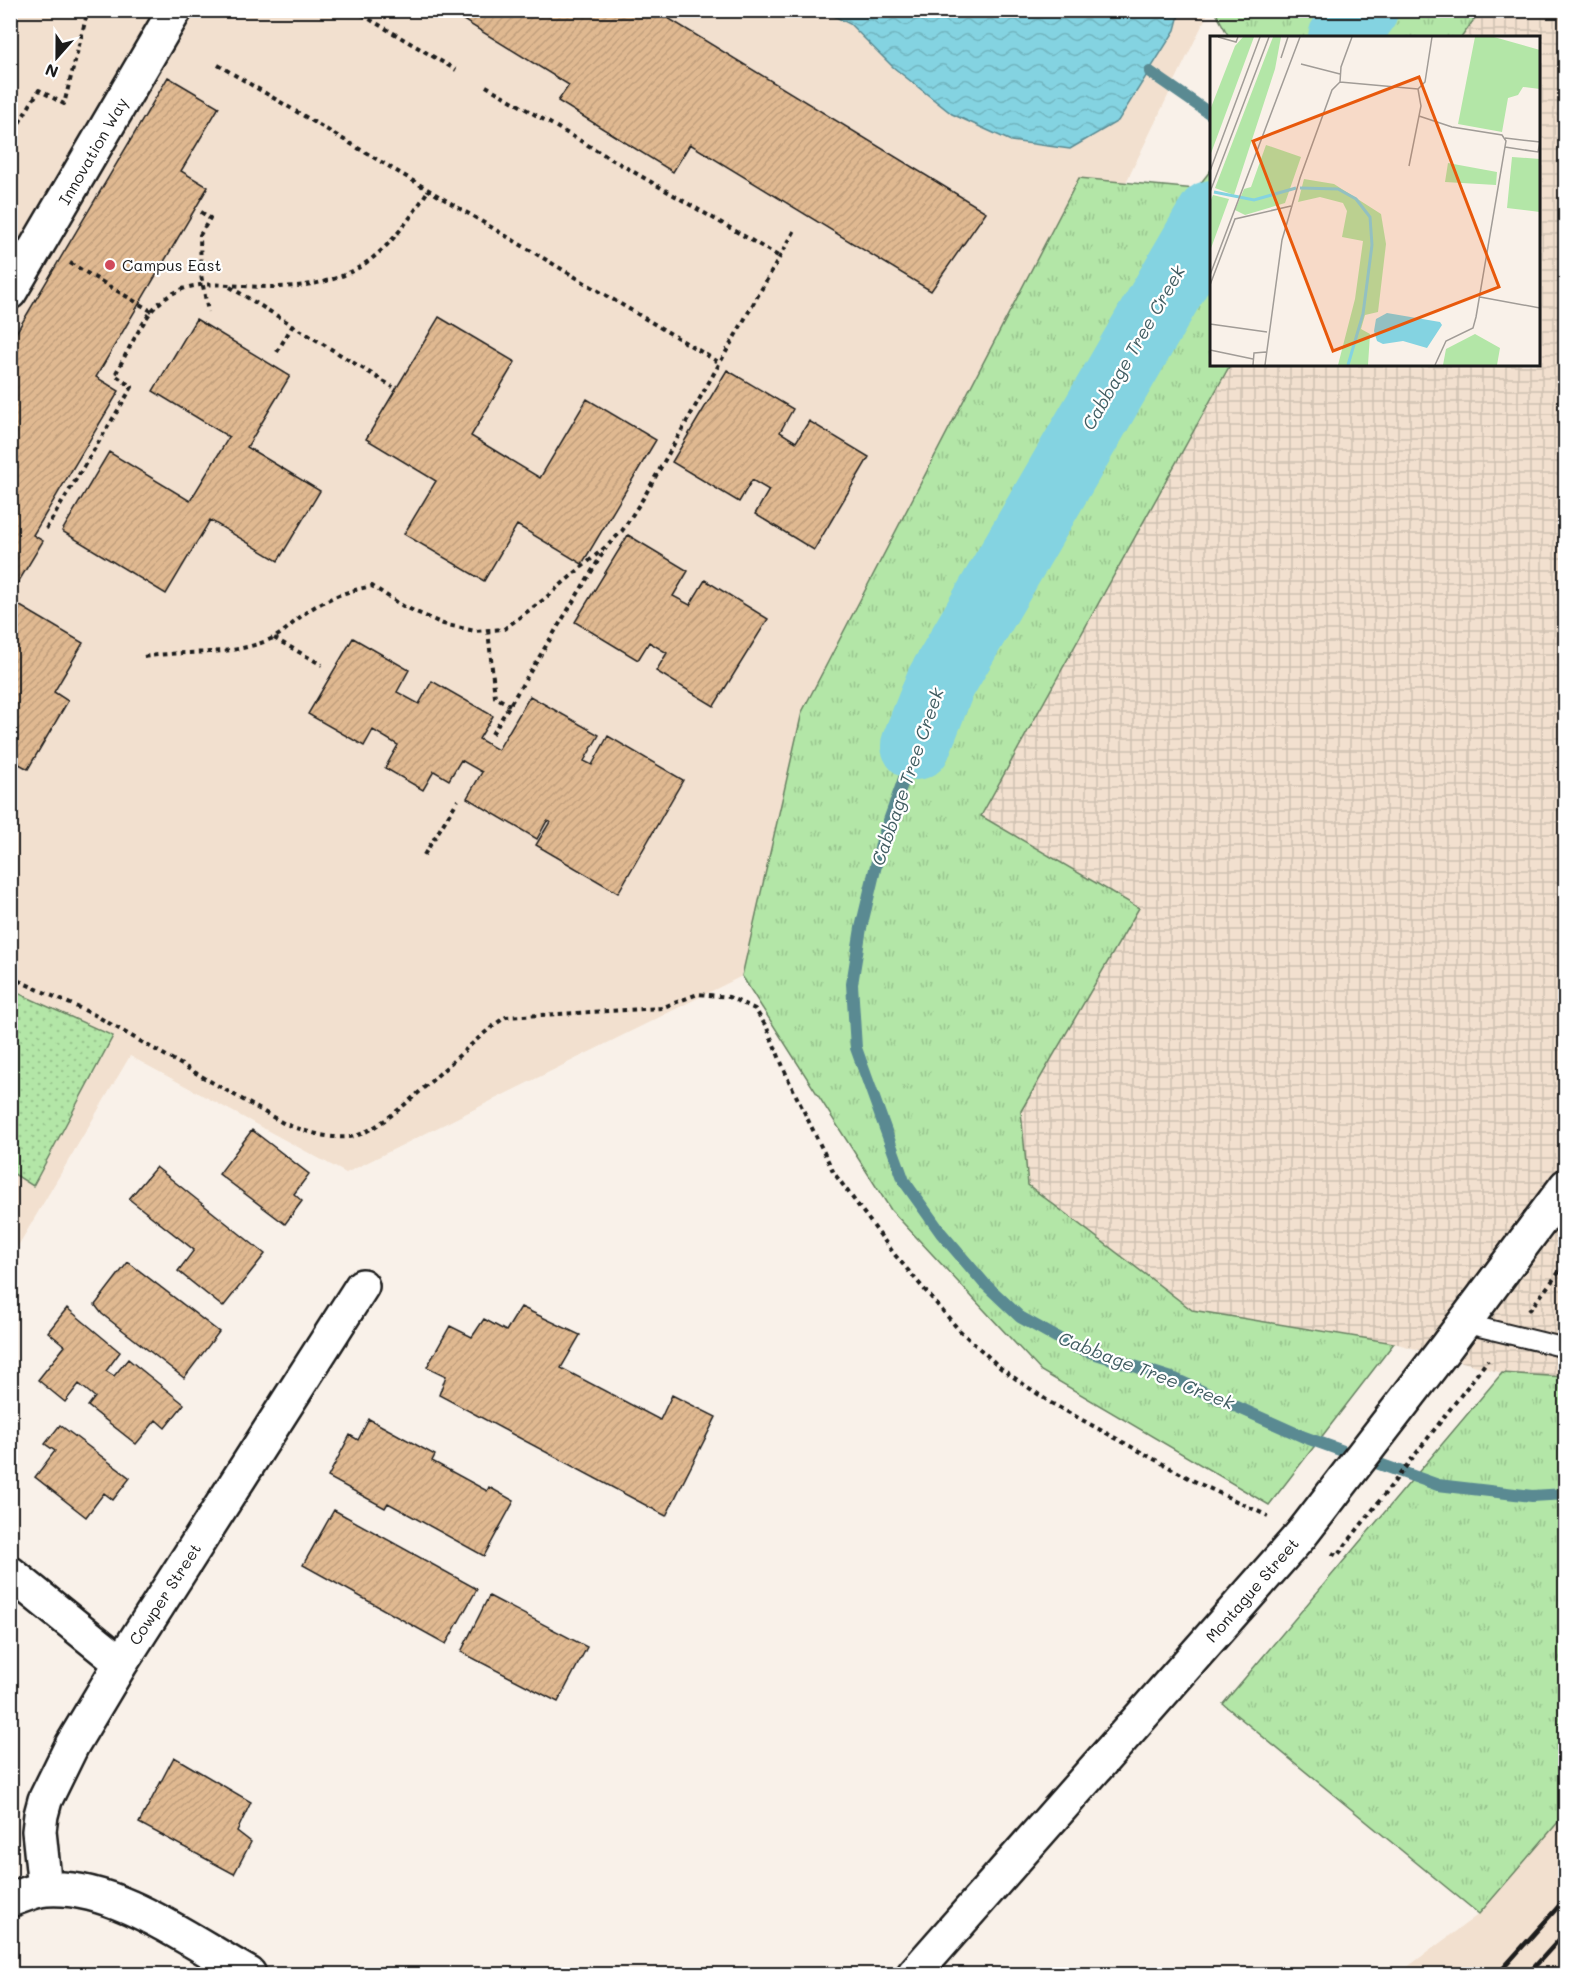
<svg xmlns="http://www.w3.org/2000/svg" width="1576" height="1985" font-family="Mali,sans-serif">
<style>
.built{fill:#f2e0cf}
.industrial{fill:url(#industrial-grid)}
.grass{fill:url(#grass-tufts);stroke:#688162;stroke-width:1.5}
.park{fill:url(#park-dots);stroke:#688162;stroke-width:1.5}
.water{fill:url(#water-waves);stroke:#5a8a92;stroke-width:1.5}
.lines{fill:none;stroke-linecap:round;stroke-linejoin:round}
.stream{stroke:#5a8a92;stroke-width:12}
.river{stroke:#84d3e1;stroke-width:70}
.building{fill:url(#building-hatch);stroke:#1c1c1c;stroke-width:1.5}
.lane-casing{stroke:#1c1c1c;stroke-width:22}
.street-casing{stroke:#1c1c1c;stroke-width:38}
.path{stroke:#1c1c1c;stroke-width:4;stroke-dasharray:4.5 4.5;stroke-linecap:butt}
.lane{stroke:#fff;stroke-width:18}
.street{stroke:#fff;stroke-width:33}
.rail{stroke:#1c1c1c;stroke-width:4.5}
.poi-dot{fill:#d1495b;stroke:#fff;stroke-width:2}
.labels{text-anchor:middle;stroke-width:4.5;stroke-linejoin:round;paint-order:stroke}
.street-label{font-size:16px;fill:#1c1c1c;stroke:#fff}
.poi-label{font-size:16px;fill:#1c1c1c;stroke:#fff;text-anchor:start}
.water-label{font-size:18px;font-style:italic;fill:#405c61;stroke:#fff}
.inset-river{fill:none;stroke:#84d3e1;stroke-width:3}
.inset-road{fill:none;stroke:#a19c97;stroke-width:1.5}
.view{fill:#e8590c;fill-opacity:0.15;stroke:#e8590c;stroke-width:3}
.inset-edge{fill:none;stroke:#1c1c1c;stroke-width:3}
</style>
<defs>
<pattern id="industrial-grid" width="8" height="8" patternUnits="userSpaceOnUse" patternTransform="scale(1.5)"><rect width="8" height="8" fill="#f2e0cf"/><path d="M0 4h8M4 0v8" fill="none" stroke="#cfc0b1"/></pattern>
<pattern id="grass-tufts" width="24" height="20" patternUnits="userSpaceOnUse" patternTransform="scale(1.5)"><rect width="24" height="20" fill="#b3e6a7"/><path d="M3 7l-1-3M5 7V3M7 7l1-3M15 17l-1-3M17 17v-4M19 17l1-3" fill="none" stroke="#99c58f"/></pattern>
<pattern id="park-dots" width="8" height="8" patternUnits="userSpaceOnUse" patternTransform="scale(1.5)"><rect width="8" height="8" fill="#b3e6a7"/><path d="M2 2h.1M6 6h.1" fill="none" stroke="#99c58f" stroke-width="1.8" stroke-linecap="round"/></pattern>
<pattern id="water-waves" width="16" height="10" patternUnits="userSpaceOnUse" patternTransform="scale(1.5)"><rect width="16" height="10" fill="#84d3e1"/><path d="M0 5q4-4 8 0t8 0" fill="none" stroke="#71b5c0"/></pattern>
<pattern id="building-hatch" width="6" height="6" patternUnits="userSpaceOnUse" patternTransform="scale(1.5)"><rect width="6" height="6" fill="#e0b991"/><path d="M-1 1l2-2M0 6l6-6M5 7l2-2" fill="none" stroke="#c09e7c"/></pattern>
</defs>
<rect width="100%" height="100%" fill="#f9f1e9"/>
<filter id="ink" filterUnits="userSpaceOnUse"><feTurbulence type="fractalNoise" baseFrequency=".0167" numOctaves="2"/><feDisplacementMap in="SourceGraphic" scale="12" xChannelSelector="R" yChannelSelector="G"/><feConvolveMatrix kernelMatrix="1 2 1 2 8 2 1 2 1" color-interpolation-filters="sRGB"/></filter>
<g filter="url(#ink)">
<path class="built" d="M11,11H1209L742,976L346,1173L130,1056L11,1258Z
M1565,1813V1974H1398L1479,1914Z"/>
<path class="industrial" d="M1480,11H1565V1377L1502,1373L1394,1343L1192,1310L1028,1185L1021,1111L1139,908L981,816L1230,365L1538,364V38L1461,37Z"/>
<path class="grass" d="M1219,11V10L1480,11L1461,38L1229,37L1217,15Z
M1211,170L1212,364L1230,365L981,816L1139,908L1021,1111L1028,1185L1192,1310L1394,1343L1269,1505L1041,1371L891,1210L742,976L802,712L1079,178L1196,189Z
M1502,1373L1565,1377L1566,1813L1479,1914L1223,1704Z"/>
<path class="park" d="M11,990L113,1036L33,1186L11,1172Z"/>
<path class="water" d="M824,11H1180L1175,30L1118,121L1070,149L1011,141L952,114L893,67L850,24Z"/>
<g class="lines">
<path class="stream" d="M1150,72L1212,115
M916,745L882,840L861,928L852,984L856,1048L904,1181L941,1233L984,1283L1020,1317L1074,1347L1175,1379L1304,1437L1438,1485L1532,1496L1566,1494"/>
<path class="river" d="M1343,38L1363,10
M916,745L940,684L1212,215"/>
</g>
<path class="building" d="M447,10H655L986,212L931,291L690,144L673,172L558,101L569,85Z
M168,77L219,107L181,171L208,187L96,377L119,391L33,535L43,541L10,596V343Z
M439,317L515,362L471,436L540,478L587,399L656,440L582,564L517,525L484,581L404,534L436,481L366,439Z
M196,319L290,376L247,447L320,491L278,561L210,520L166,594L62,531L109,452L190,501L229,437L153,391Z
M727,370L793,409L780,432L796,442L809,421L869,457L814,550L755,514L769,490L752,480L739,502L672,462Z
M628,535L688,571L673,596L690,605L705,580L768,619L714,706L656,671L667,653L649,642L638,660L575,622Z
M10,600L83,643L54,692L68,701L28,769L10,759Z
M353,638L409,670L397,692L419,704L432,681L493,716L479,739L498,750L530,696L599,735L584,761L592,765L608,736L683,780L618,893L536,845L550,822L547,821L537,839L467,798L482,772L461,760L449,780L434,771L423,790L385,768L398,745L373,730L364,746L308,714Z
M252,1130L309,1174L294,1194L302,1201L285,1224L219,1174Z
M156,1167L265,1254L223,1307L178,1271L194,1250L129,1199Z
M128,1262L219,1332L184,1378L102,1314L95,1305Z
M521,1307L580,1335L561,1368L660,1420L672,1395L716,1417L666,1516L439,1395L446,1376L427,1367L450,1326L472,1337L484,1319L506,1331Z
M67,1308L120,1352L106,1371L114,1376L128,1359L184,1404L165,1428L156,1420L136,1444L88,1406L95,1397L79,1384L65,1402L38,1380L65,1346L48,1332Z
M369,1419L435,1455L432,1461L487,1491L489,1487L514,1501L484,1556L388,1503L385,1508L328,1477L350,1435L358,1440Z
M60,1425L130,1478L113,1500L104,1493L86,1517L35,1477L55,1451L45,1444Z
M334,1510L477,1589L446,1644L303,1565Z
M489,1596L587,1647L558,1702L461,1652Z
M174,1757L251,1802L237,1831L251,1842L234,1874L139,1823Z"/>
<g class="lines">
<defs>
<path id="lane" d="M1463,1323L1566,1348"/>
<path id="street" d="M10,292L175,10
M10,1573L121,1663
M45,1889L39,1831L41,1815L45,1800L72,1745L121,1663L362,1286
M10,1900C22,1896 34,1890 46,1889C115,1884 191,1942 249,1974
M914,1974L1301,1535L1446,1347L1566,1186"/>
</defs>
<use href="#lane" class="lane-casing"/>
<use href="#street" class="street-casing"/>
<path class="path" d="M354,10L456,70
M218,65L720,363
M486,86L780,257
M10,138L39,90L64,104L88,10
M201,212L210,218L200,235L201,275L208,312
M70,263L153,312
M230,287L393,387
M277,352L293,325
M46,529L132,387L115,375C124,358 145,315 158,304C186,280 209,284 244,286C340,292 378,271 429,189
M488,630L495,697L510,705
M274,638L322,665
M144,657C189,649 227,658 271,639C285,633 296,619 308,611C329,597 348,591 372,586L403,606L443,624L475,631L504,629L543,600L609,544L622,531L644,497L795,230
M492,734L606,548
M424,855L458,800
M10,977L93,1014L285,1124C306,1131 326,1139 349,1137C388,1134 465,1042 506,1017L661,1008L698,994L729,997L755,1009L767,1028L789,1081L834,1173L895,1255L959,1330L1003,1370L1051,1403L1198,1483L1268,1516
M1529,1311L1566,1263
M1332,1553L1337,1556L1488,1360"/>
<use href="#lane" class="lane"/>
<use href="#street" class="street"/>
<path class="rail" d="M1498,1974L1566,1898
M1528,1974L1566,1932"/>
</g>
</g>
<circle class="poi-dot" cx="110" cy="265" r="6"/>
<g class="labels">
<g class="street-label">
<text transform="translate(93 151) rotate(-60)" y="6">Innovation Way</text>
<text transform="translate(1252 1590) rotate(-49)" y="6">Montague Street</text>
<text transform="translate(165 1594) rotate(-57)" y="6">Cowper Street</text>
</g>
<g class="poi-label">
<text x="122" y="271">Campus East</text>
</g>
<g class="water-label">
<text transform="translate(1134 348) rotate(-60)" y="6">Cabbage Tree Creek</text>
<text transform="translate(908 777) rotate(-71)" y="6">Cabbage Tree Creek</text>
<text transform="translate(1146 1371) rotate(21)" y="6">Cabbage Tree Creek</text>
</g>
</g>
<g transform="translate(1210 36)">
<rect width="330" height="330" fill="#f9f1e9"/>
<path d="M33,1H44L0,120V74L25,10ZM63,1H71L65,33L24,159L5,152ZM265,1H284L330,14V53L313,51L308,59L298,62L292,96L248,88ZM56,109L91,121L75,167L35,179L25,174L34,153L41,151ZM302,121L330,123V176L297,172ZM94,143L124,148L171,178L176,208L168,276L155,279L151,293L160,298L158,329H128L145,263L153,205L132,201L137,175L133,167L110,161L88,166ZM3,159L19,163L0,215V166Z" fill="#b3e6a7"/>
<path d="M238,127L287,136L286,149L235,146ZM265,298L290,312L287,329H233L236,313Z" fill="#b3e6a7"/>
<path d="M177,277L230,286L232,289L217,312L193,305L173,308L167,305L164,295L166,283Z" fill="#84d3e1"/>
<path class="inset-river" d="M90,152L128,153L146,163L160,181L162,209M4,156L44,164L86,152M138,329L153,278L162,209"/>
<path class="inset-road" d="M8,1L26,6L28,1M71,22L78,1M91,28L130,38M130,46L208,53M208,53L215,46L222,1M209,80L242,91L292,99L296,105L266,281L263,292L236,305L225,329M295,102L330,106L328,116L295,111M199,130L211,70L208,53M0,135L50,1M0,156L59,1M0,239L90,1M0,249L25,183L81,170M270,261L330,272M0,288L57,296M0,314L43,323M43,329L44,317L56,316M55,329L72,204L90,142L122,54L130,46L131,31L142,1"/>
<path class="view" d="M209,41L289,251L123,315L43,105Z"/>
<rect width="330" height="330" class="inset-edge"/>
</g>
<rect width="1576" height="1985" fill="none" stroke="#fff" stroke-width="36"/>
<rect x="18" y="18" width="1540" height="1949" fill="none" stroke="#1c1c1c" stroke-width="2" filter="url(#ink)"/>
<g transform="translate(57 57) rotate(201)" stroke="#ffffff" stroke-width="4.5" paint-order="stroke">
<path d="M0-4.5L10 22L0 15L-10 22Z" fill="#1c1c1c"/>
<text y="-9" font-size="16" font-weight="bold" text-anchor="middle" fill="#1c1c1c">N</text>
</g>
</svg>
